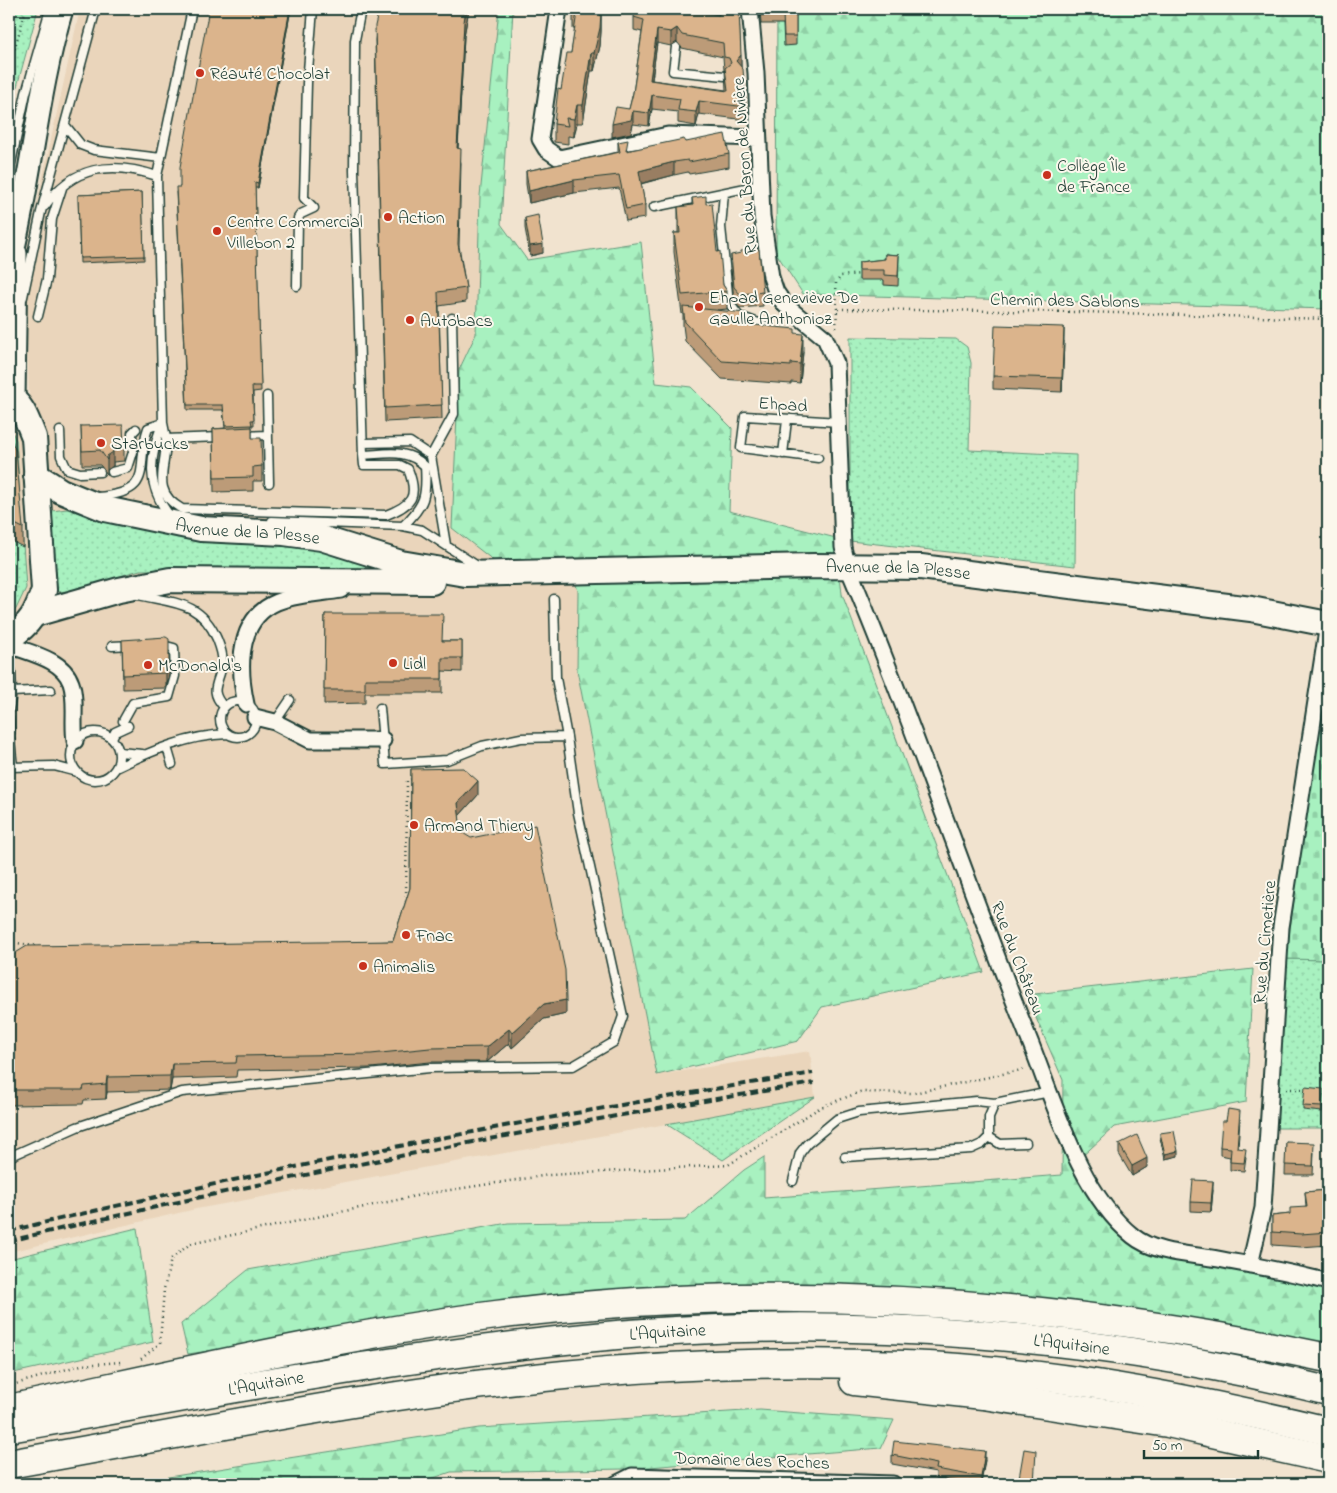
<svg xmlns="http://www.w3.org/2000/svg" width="1337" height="1493" font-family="'Indie Flower',sans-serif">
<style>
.built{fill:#ead5bb}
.green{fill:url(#green-dots);stroke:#64977a}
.forest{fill:url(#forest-firs);stroke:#64977a}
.cemetery{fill:url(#cemetery-stones);stroke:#64977a}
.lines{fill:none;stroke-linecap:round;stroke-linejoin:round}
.lane-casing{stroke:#1f3d34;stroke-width:11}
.street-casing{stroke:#1f3d34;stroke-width:19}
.secondary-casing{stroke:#1f3d34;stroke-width:25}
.primary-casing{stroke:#1f3d34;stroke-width:28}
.highway-casing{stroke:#1f3d34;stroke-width:31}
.path{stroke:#1f3d34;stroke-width:2.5;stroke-dasharray:1 4;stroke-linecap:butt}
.lane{stroke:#fbf7ec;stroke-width:8}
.street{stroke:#fbf7ec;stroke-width:15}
.secondary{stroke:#fbf7ec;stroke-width:21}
.primary{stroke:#fbf7ec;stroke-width:24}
.highway{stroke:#fbf7ec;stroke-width:28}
.rail{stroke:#1f3d34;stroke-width:4;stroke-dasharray:8 4;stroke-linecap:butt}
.wall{fill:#bc9b78;stroke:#1f3d34;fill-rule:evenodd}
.shaded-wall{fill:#997e62;stroke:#1f3d34}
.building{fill:#dbb48c;stroke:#1f3d34;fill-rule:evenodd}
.poi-dot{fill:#c8321e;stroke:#fbf7ec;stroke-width:2}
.labels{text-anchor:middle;stroke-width:4;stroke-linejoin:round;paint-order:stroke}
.poi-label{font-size:18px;fill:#1f3d34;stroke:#fbf7ec;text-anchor:start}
.street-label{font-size:18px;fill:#1f3d34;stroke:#fbf7ec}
</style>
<defs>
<pattern id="green-dots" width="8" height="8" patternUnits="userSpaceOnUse" patternTransform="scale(1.25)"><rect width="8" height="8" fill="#a8f1c0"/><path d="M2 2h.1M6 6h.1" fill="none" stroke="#90d0a6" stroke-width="1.8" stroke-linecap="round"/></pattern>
<pattern id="forest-firs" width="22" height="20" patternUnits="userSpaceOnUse" patternTransform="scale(1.25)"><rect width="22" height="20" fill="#a8f1c0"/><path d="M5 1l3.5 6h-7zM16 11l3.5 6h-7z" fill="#90d0a6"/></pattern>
<pattern id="cemetery-stones" width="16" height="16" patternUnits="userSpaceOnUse" patternTransform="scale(1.25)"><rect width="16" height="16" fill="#a8f1c0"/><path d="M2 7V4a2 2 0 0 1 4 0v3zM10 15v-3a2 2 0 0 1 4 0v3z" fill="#90d0a6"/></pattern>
</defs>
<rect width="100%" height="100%" fill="#f1e3cf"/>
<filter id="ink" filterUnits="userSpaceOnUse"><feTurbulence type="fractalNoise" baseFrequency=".02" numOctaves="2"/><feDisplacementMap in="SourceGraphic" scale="10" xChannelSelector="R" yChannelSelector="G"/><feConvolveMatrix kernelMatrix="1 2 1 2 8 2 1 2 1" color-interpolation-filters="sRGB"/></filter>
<g filter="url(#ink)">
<path class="built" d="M80,9H499L480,196L476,334L459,370L570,566L578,591L577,670L657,1075L810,1051L815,1097L196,1209L9,1252V390L29,396L24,261Z"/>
<path class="green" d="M9,9H38L15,94L9,129Z
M850,337L956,339L967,347L971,363L969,450L1076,455L1075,566L850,541Z
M9,426L16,440L26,588L16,609L9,617Z
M67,509L115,524L156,532L301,541L392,567L140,570C112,577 86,591 57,592L52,511Z
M1286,959L1328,960V1128H1277Z
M815,1097L723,1160L666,1124Z"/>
<path class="forest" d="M499,9H513L501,224L527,260L641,242L656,383L691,387L732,428L729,511L836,538L842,594L984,972L822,1007L798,1041L657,1075L577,670L578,591L570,566L498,564L452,528L459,370L476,334L480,196Z
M777,9H1328V309L803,294L776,253Z
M1253,969L1246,1102L1114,1127L1078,1160L1134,1238L1328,1283V1348L1163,1314L953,1289L757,1287L592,1295L188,1354L181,1324L248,1270L508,1223L685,1220L744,1170L764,1157V1198L1062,1175L1063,1080L1026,995Z
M137,1228L153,1342L9,1374V1259Z
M760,1410L894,1420L881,1448L625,1469L451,1472L416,1484H124L479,1428Z"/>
<path class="cemetery" d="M1317,729H1328V960L1286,959Z"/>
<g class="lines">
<defs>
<path id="lane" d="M192,9L157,176L163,423C164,428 165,433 166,438C167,467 149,491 182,509L386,515C412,505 419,497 408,469L400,465H364L363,455
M361,9L355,40L354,170L363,455C387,454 407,448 425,466C427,496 425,505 403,526
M676,47L673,71L725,76
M65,125L81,145L94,150L161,158
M9,172L26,93L50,9
M724,193L721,227L729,303L739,316L767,326
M45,206C73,165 112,161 157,176
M654,207L760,185
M297,286L298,218L301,214L314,208L304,198L307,83L313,9
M23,297L41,212L96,9
M38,316L47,279L52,219L62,188
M267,396L269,483
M162,424C149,458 146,486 170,516
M60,431L61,456L67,469L80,473L100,472
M243,436L268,435
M166,439L221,437
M363,443L410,442L431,456L446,545
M783,454L787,420
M431,456L454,414L452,318
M818,458L741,448L745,416L839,422
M112,472L128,468L133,452L132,433L136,429
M97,497C158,492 134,467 148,428L163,423
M272,521L403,526L422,530L479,567
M138,595C173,603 201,601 217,639C220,647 224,656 222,665C219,684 208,690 224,707
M554,599L556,678L567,737
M112,646L132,645
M9,670H11L12,692L9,711
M12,692L51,690
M220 719a18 18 0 1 1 36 0a18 18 0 1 1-36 0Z
M9,718L10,733
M123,721L133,703L169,697L175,676L174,648L159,644
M275,722L290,700
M9,731L13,767
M71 756a24 24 0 1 1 48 0a24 24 0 1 1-48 0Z
M112,738L115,732L128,726
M167,747L172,764
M119,752L142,754
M9,767L54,766L77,772
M116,768C151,751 189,735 228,734
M989,1137L1000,1144L1026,1143
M9,1157L77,1127L182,1092L430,1068L573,1066L614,1042L623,1016L578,813L567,737L521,738L482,746L447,760L385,764L380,708
M845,1157L971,1149L982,1144L989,1137V1117L995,1103
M793,1181L800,1153L807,1144L837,1119L859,1112L976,1101L995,1103L1050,1092"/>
<path id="street" d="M559,9L540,139L546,149L559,158L668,135L757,138
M750,9L756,73L762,216L771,277L776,292L785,305L825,338L836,363L843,547L847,565C913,721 966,882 1029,1039C1054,1101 1079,1193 1133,1236C1155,1254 1191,1254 1218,1259C1255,1266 1292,1272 1328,1282
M9,645C29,653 63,659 71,683C77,700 72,723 75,741
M246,704C239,672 237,629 266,608C286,594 318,594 341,590
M255,717L275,722L310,740H383
M1250,1265L1263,1208L1281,927L1328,624
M616,1484L632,1476L893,1484"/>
<path id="secondary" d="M9,269C31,183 37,94 62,9
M14,400L16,253"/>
<g id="primary">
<path d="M9,397C23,404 28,423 34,437L44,590C36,613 31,624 9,638"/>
<path id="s1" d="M36,475L61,491L105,509L201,529L284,533L321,538L401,563L465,574L814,566L921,567L1251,609L1328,624"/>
<path d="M35,614L119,590L170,580L432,582"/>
</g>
<g id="highway">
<path d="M854,1381L983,1395L1168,1423L1328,1459"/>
<path d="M9,1409C170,1375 332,1336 496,1315C774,1280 1054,1300 1328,1358"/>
<path id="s2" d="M9,1428C211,1393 412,1353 617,1335C854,1315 1097,1334 1328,1391"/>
<path d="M9,1464C193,1432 378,1393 564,1375C677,1364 792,1361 905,1365C1047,1370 1190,1398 1328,1431"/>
</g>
</defs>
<use href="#lane" class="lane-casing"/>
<use href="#street" class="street-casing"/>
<use href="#secondary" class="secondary-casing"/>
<use href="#primary" class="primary-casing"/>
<use href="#highway" class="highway-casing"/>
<path class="path" d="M9,68L26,9
M837,309L836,283L841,276L860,274
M836,328L837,309L1082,312L1328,319
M406,902L407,780L414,779
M9,942L39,946
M1286,1089H1308
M1321,1090H1328
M141,1359L160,1343L164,1289L171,1259L190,1244L430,1193L549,1175L728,1165L821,1107L860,1092L914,1093L1026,1069
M12,1385L81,1365L121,1362"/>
<use href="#lane" class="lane"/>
<use href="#street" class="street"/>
<use href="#secondary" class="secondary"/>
<use href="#primary" class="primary"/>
<use href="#highway" class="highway"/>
<path class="rail" d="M9,1231C275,1167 543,1116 813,1073
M9,1241C275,1177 544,1126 814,1083"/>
</g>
<path class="wall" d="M379,9H469L464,36L458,149L461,163L459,246L466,288V302L439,306L442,419L385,422L375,40Z
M573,9H602L601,13V31L600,46L594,71H591L583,123H577L574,137L568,136V144L554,142V124L561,90L571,53L575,29H573Z
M719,9H739L741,67L746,107V120L699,114L696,126L678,123V112L652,109L649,126L633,124L631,133L612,137L629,109L633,93L642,32L634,30V17L679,12L719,15ZM677,42L682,48L723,57L724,70L725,71L726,90L652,80L657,43L671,46Z
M760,9H796V45L784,46L783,24H761Z
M290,14L258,188H255L261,391L253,392L254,425H252V438L262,466V481H253V491L214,492L213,429L225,428L223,410H187L176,192L180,187Z
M618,142L628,150L686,142L729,154V167L689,174L688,172L674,175L641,184L645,205V218L626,221L619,188L574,193L529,203L526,184V171L618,152Z
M142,192L144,260L80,263L78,195Z
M692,198L706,204L723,285L727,291V309L717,310L746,324L795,333L803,352L800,383L791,382V384L722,379L685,341L683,325V314H682L674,252V233H678V207L692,205Z
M525,218L543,253L530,256L525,228Z
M885,254L899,255L898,286L884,285V280H859V262L885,259Z
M731,255L763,292V306L740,308L734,301L731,269Z
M1064,341L1062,392L993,389V376Z
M81,426L124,447V461L113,462V466L107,470V474L100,465H82Z
M9,435L23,528V547L9,540Z
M325,614L442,641H462V672L442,671V693H365V703L324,704Z
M122,640L169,675L166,688L123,689Z
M411,769L478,795L459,816L461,832L566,1014L544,1019L512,1048L509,1043L487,1062H430L371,1068L237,1070L236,1077L172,1079L170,1090L107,1092L106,1099L84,1100L83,1104L9,1105V1141V957L393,941L410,888Z
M1323,1094L1322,1112L1303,1110V1106Z
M1240,1119L1238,1148L1246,1157L1244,1171L1230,1170V1157L1220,1155V1147L1226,1121Z
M1160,1133L1178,1156L1165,1159L1160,1138Z
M1286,1142L1314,1152L1313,1175H1285Z
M1119,1144L1147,1167L1132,1176L1119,1154Z
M1213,1190L1211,1212L1191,1211V1202Z
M1328,1190V1245L1301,1247L1272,1245V1216L1290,1214L1306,1207L1305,1192Z
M892,1455L985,1460L981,1483H968L936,1478V1472L892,1464Z"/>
<path class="shaded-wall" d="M290,9V14L258,188V183Z
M466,9H469L464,36L457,163V148L464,22Z
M599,9H602L598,30V13Z
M601,13V31L600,46L594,71V53Z
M677,28V42L671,46V32Z
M657,30V43L650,93V80Z
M591,53V71L583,123V105Z
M741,55V69L736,61Z
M652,95V109L649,126V113Z
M699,101V114L696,126V112Z
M577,105V123L574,137V119Z
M633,111V124L631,133L612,137V124Z
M674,162V175L639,184V171Z
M574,180V193L529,203V191Z
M543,244V253L530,256V246Z
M1064,327V341L1062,392V378Z
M803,334V352L800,383V364Z
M113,448V466L107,470V456Z
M169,661V675L166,688V673Z
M478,781V795L458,817V803Z
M566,1000V1014L544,1019L512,1048V1033L544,1004Z
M509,1029V1043L487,1062V1047Z
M172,1064V1079L170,1090V1076Z
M107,1077V1092L106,1099V1084Z
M1178,1151V1156L1165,1159V1154Z
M1147,1158V1167L1132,1176V1166Z
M1213,1181V1190L1211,1212V1203Z
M985,1451V1460L981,1484V1477Z"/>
<path class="building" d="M209,9H290L258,183L255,182L261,386H252L254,420H251L252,425L225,426L223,405H187L176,187H180V167Z
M379,9H466L464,22L457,148L461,149L458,244L466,288L438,292L442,405L385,408L375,26Z
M573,9H599L598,13H601L600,28L594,53H591L583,105H577L574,119L566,118L568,126L554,124L558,89L561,90L567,53H571L577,12L573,11Z
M635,9H677L679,12L684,9H690L719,15V9H739L741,55L736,61L743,69L746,107L699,101L696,112L678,110L680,99L652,95L649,113L633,111L631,120L612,124L616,107L629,109L633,93L644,20L634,17ZM677,28L682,35L723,43L724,57L729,58L731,63L725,68L728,91L650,80L657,30L671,32Z
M760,9H796V36H784L783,14L761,15Z
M725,134L729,154L689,162L688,160L674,162L639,171L645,205L626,209L619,175L574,180L529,191L526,171L620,152L618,142L628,140L626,151L684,139L686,142Z
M142,192L144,256L80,258L78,195Z
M706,196V204L712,203L717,252L720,251L723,285L727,291L682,295L674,233H680L678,207L693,205L692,198Z
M538,215L543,244L530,246L525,218Z
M759,249L763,292L740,294L734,287L731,255L741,253V251Z
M885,254L899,255L898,276L884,275V270H859V262L885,259Z
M683,307L746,313L744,324L795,329V333L803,334L800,364L791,363V366L722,361L685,322Z
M995,325L1064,327L1062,378L993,376Z
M123,425L124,447L113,448V452L107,456V460L100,450L82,451L81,426Z
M252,427V438H261L262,466L253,467V477L214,478L213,429Z
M9,435L16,451L23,528L9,521Z
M325,614H443L442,641H462V658H442V679H365V690H324Z
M166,637L169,639V661L166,673L123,675L122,640Z
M463,768L478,781L458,803L461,832L471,838L535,825L565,970L566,1000L544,1004L512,1033L509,1029L487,1047L430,1048L371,1054L237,1056L236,1063L172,1064L170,1076L107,1077L106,1084L84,1086L83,1090H9V1127V957L27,946L393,941L410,888L411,769Z
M1305,1087L1323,1089L1322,1107L1303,1106Z
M1228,1109L1240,1111L1237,1148L1246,1149L1244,1163L1230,1162L1231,1148L1220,1147L1222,1121H1226Z
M1174,1131L1178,1151L1165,1154L1160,1133Z
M1137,1135L1147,1158L1132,1166L1119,1144Z
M1286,1142L1314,1143L1313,1166L1285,1165Z
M1193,1180L1213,1181L1211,1203L1191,1202Z
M1328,1190V1232L1301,1234L1272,1232V1216L1290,1214V1208L1307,1207L1305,1192Z
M894,1441L985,1451L981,1477L936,1469L937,1464L892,1455Z
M1024,1449L1036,1451L1034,1484H1018Z
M969,1481L990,1484H968Z"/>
</g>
<g class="poi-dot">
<circle cx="200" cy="73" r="5"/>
<circle cx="1047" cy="175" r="5"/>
<circle cx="388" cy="217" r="5"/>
<circle cx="217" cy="231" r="5"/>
<circle cx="699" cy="307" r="5"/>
<circle cx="410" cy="320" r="5"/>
<circle cx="101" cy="443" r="5"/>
<circle cx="393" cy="663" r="5"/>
<circle cx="148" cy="665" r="5"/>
<circle cx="414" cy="825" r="5"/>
<circle cx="406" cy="935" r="5"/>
<circle cx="363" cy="966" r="5"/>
</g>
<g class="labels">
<g class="poi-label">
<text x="210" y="79">Réauté Chocolat</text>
<text x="1057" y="171">Collège Île<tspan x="1057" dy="21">de France</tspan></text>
<text x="398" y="223">Action</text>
<text x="227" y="227">Centre Commercial<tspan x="227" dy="21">Villebon 2</tspan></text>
<text x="709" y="303">Ehpad Geneviève De<tspan x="709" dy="21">Gaulle Anthonioz</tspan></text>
<text x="420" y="326">Autobacs</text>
<text x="111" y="449">Starbucks</text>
<text x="403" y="669">Lidl</text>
<text x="158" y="671">McDonald's</text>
<text x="424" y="831">Armand Thiery</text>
<text x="416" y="941">Fnac</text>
<text x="373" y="972">Animalis</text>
</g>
<g class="street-label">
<text transform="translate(744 166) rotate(-94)" y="6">Rue du Baron de Nivière</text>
<text transform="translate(1065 300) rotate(1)" y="6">Chemin des Sablons</text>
<text transform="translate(783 404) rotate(4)" y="6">Ehpad</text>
<text dy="6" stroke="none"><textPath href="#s1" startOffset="222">Avenue de la Plesse</textPath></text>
<text dy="6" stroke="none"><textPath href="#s1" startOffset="878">Avenue de la Plesse</textPath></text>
<text transform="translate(1264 942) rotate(-85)" y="6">Rue du Cimetière</text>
<text transform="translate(1018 958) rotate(69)" y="6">Rue du Château</text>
<text dy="6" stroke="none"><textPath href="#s2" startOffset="666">L'Aquitaine</textPath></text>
<text dy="6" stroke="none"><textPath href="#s2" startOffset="1071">L'Aquitaine</textPath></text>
<text dy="6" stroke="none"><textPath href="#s2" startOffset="261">L'Aquitaine</textPath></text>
<text transform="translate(752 1460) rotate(2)" y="6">Domaine des Roches</text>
</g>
</g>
<rect width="1337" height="1493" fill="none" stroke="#fbf7ec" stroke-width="30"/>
<rect x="15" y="15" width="1307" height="1463" fill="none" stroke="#1f3d34" stroke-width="2" filter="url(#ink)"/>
<path d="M1144 1450v8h114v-8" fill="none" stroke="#1f3d34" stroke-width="2.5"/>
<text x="1152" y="1450" font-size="15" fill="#1f3d34" stroke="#fbf7ec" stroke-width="4" paint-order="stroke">50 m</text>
</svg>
